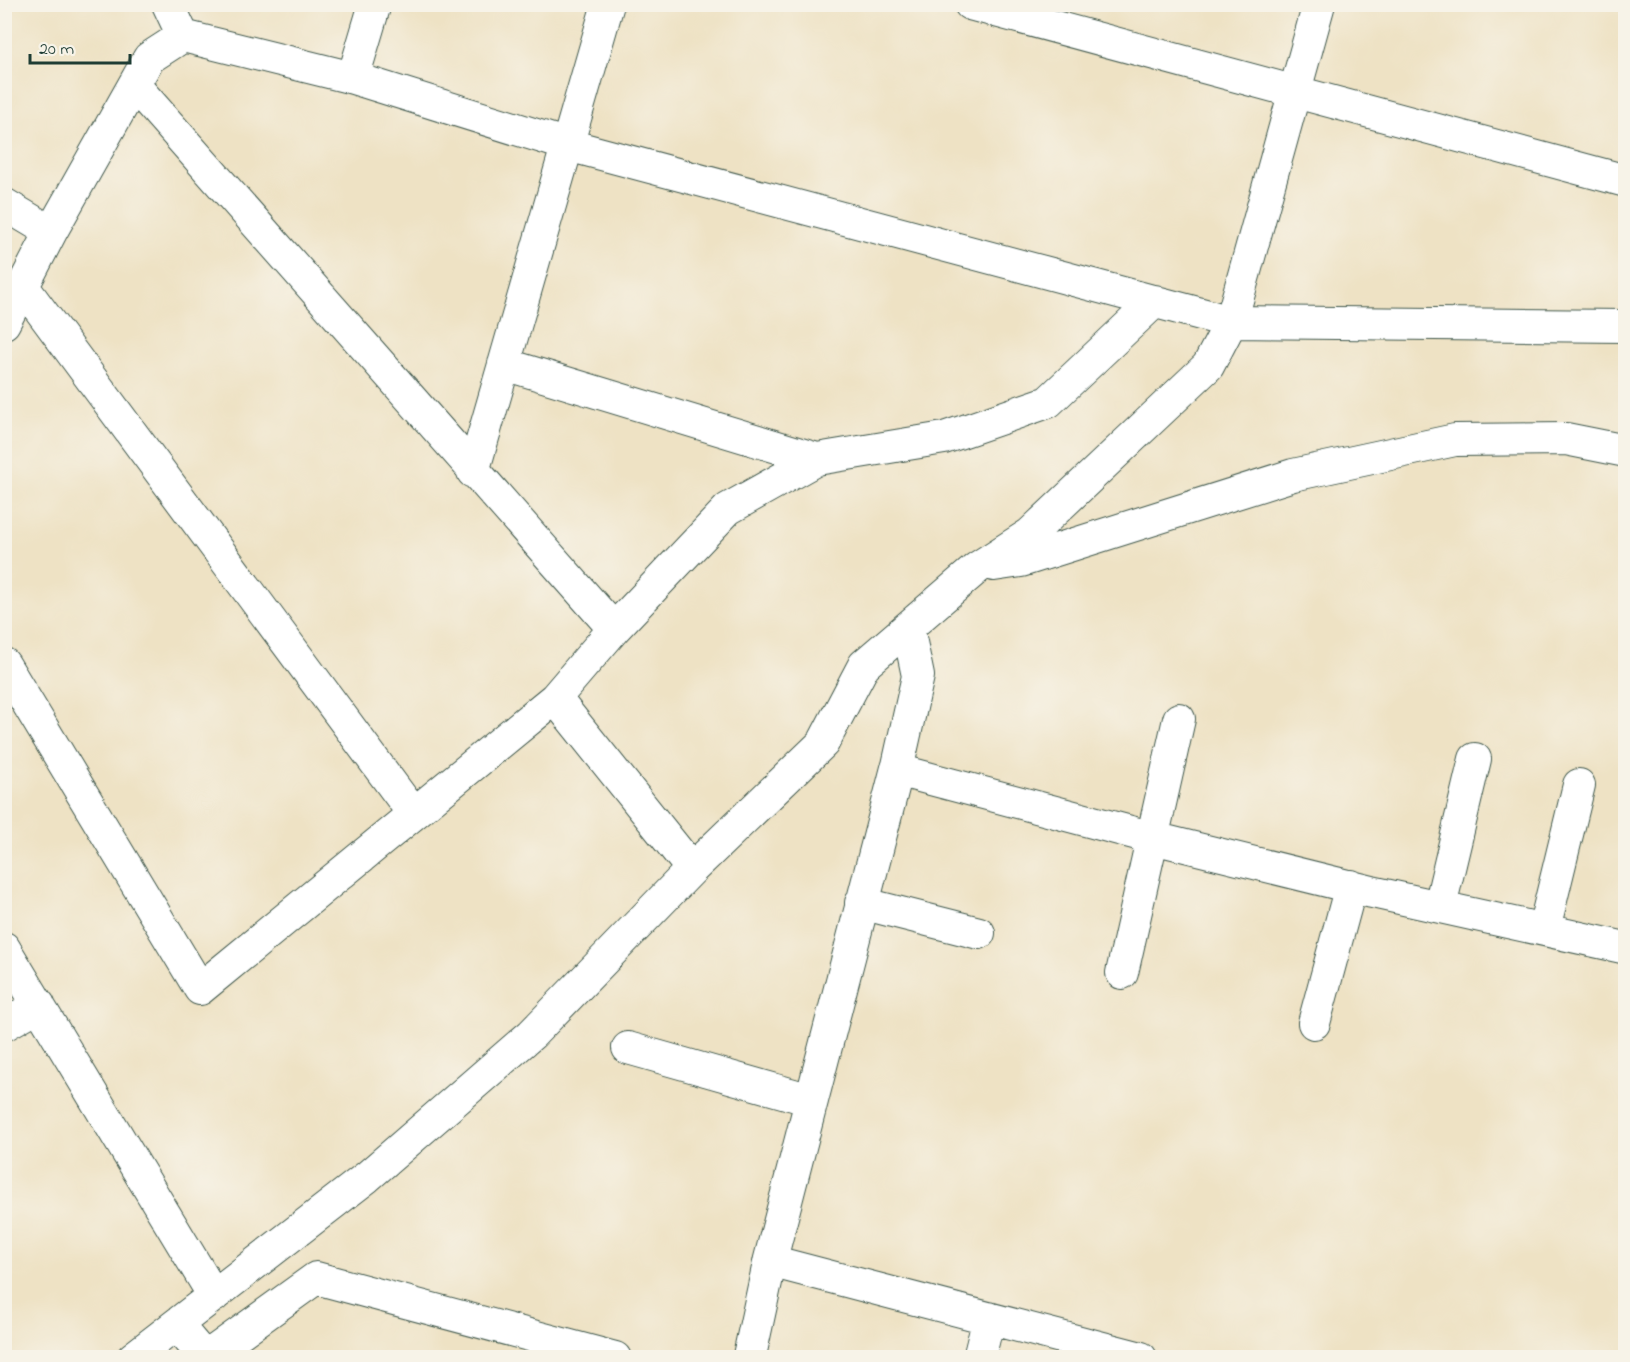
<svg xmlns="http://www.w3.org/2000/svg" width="1630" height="1362" font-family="'Indie Flower',sans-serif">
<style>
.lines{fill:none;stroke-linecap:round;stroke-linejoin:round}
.street-casing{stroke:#3e564a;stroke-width:34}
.secondary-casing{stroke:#3e564a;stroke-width:35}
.street{stroke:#fff;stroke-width:32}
.secondary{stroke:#fff;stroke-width:33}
</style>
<rect width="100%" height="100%" fill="#f7f3e8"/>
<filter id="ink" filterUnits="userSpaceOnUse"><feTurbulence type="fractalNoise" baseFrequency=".0167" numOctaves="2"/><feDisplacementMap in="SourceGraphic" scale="12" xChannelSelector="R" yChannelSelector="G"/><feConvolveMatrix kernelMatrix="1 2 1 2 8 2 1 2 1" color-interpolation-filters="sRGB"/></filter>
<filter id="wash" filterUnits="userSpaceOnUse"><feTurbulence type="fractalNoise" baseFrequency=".008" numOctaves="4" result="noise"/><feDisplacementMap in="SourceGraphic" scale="24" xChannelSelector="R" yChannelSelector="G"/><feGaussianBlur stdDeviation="1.35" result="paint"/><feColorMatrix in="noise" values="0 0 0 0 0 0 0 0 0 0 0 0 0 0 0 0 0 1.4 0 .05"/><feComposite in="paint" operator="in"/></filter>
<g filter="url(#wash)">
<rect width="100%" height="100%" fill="#eee2c4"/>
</g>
<g filter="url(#ink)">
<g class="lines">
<defs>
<path id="street" d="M168,4L183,36
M970,4L1626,181
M353,78L375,4
M134,85L614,629
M4,204L51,232
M24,288L413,813
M4,323L51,232L149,58L183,36L353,78L568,145L1231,322L1626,326
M504,364L817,459
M473,472L608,4
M994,565L1021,561L1293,475L1455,440L1566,439L1626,451
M908,628L918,676L897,770L1153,838L1372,892L1626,948
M4,664L200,989L555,698L614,629L728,509L817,459L944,438L1048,402L1155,301
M555,698L692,869
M861,903L979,933
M1440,906L1475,759
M1544,929L1579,785
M4,948L214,1296
M1122,973L1179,719
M1314,1023L1351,886
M4,1025L39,1005
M628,1048L811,1100
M770,1261L1141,1358
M177,1325L205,1358L316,1278L615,1358
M133,1358L367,1177L532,1034L692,869L823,743L864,665L977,568L1030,534L1208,366L1231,322L1319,4
M979,1358L989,1318"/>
<path id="secondary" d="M749,1358L770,1261L897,770"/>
</defs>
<use href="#street" class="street-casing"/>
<use href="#secondary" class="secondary-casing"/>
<use href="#street" class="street"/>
<use href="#secondary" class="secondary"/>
</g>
</g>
<rect width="1630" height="1362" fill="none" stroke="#f7f3e8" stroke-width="24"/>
<path d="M30 54v9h100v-9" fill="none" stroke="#1f3d34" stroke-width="3"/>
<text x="39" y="54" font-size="18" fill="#1f3d34" stroke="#f7f3e8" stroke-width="4.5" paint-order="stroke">20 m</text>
</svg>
